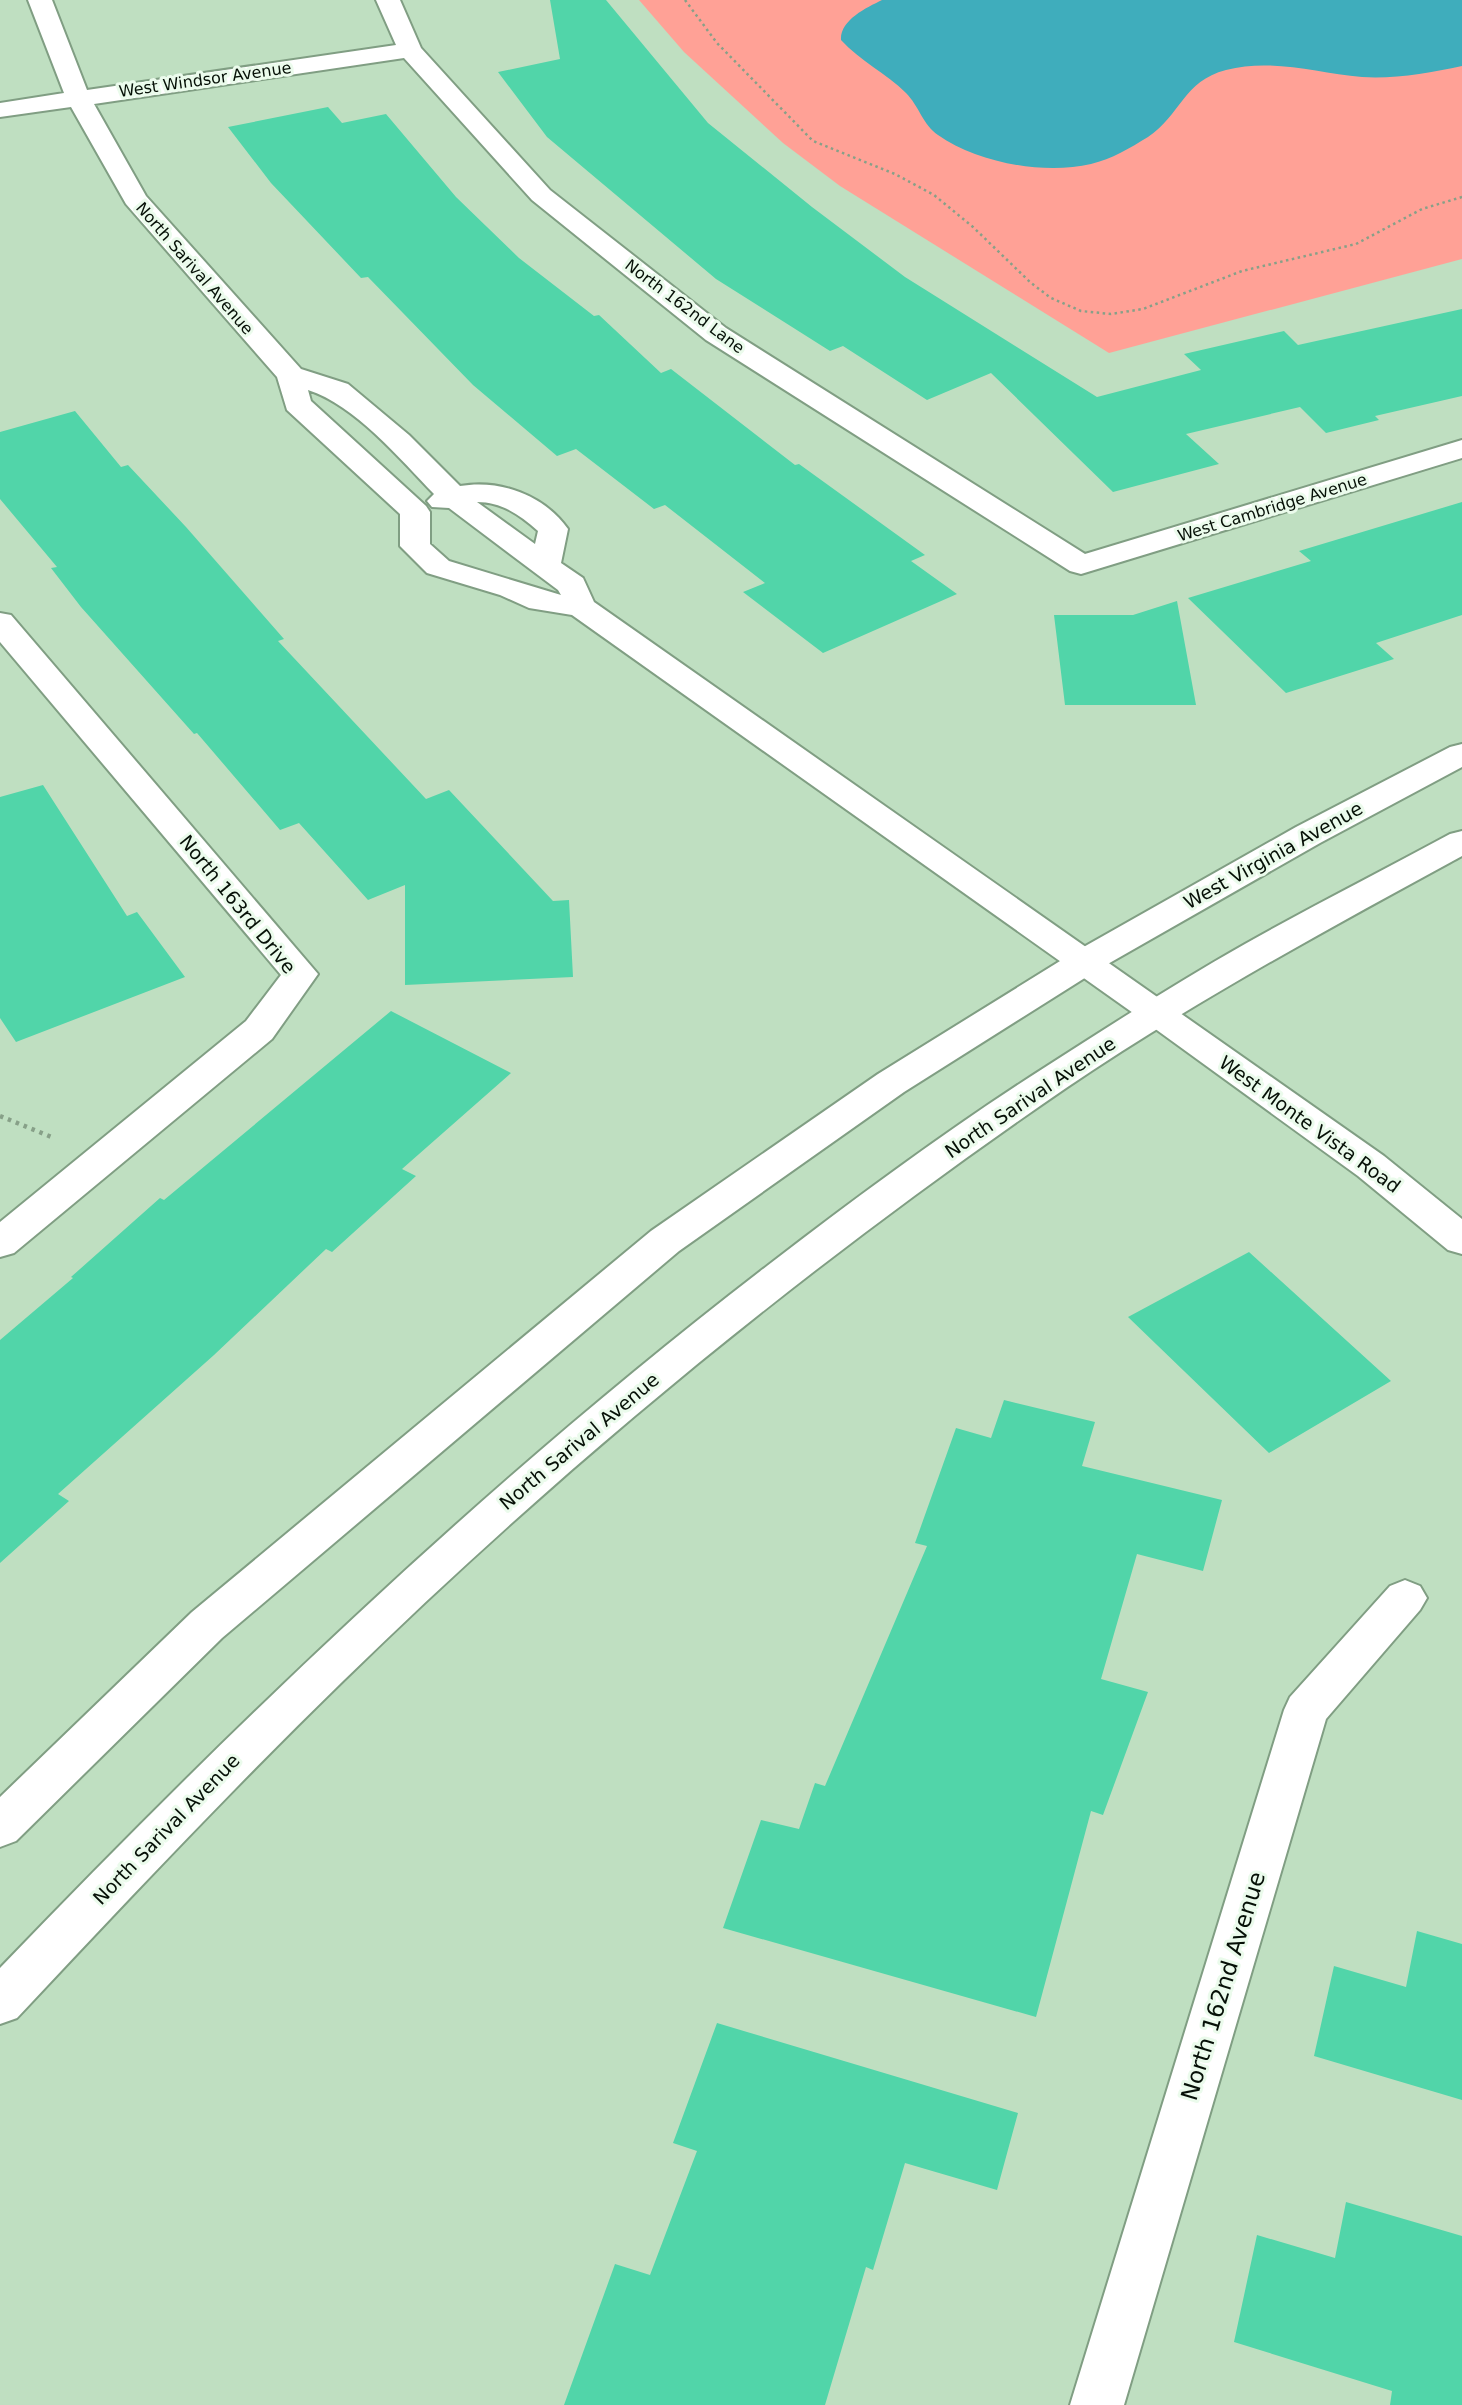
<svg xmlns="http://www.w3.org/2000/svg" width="1462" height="2405" font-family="'DejaVu Sans',sans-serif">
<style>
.green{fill:#ffa196}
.water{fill:#3fadbc}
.building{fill:#51d5a9}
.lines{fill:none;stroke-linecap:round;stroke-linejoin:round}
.minor-casing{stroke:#809e83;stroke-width:4}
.major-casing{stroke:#809e83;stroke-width:4}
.path-far1{stroke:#87a088;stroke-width:2.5;stroke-dasharray:2.5 3.5;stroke-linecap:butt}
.path{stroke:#87a088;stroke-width:4.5;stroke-dasharray:3.5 5;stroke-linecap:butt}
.minor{fill:#fff;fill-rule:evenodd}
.major{fill:#fff;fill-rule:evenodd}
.labels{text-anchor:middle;stroke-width:6;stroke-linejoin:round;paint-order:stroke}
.far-street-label{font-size:16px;fill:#061007;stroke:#ebfbec}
.street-label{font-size:19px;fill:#061007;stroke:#ebfbec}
.near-street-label{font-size:23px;fill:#061007;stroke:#ebfbec}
</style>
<rect width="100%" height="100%" fill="#bfdfc1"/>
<path class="green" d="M639,0H1462V259L1109,353L840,186L783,143L684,52Z"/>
<path class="water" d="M882,0H1462V66C1430,73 1395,79 1362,77C1316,73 1272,58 1226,70C1183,81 1181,115 1148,137C1130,148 1112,159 1091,164C1044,175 978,163 938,135C923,125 919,106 906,93C886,73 860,61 841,40C840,20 866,8 882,0Z"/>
<path class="building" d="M550,0H606L708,123L812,207L905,277L1097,397L1201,370L1184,354L1284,331L1298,345L1462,309V396L1375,416L1379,420L1326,433L1300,407L1186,434L1219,464L1113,492L991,373L927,400L843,346L830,351L716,279L547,137L498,72L560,59Z
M328,107L342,123L386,114L456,197L519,258L594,316L599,315L661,373L671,369L795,465L799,464L925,555L911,561L957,594L823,653L743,592L765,583L665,505L654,509L576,449L557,456L473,385L368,277L361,278L271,183L228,127Z
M75,411L121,467L128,465L186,527L284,639L278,641L426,799L449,790L553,901L569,900L573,977L405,985V885L368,900L299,823L280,830L197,733L194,734L81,607L51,568L57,567L0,499V432Z
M1462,502V615L1376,643L1394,659L1286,693L1188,598L1311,561L1299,551Z
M1177,601L1196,705H1065L1054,615H1133Z
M43,785L127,916L137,912L185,977L16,1042L0,1018V797Z
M391,1011L511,1073L402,1169L416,1176L332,1252L326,1249L214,1355L58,1494L69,1501L0,1563V1340L73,1278L71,1277L160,1198L164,1200Z
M1249,1252L1391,1381L1269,1453L1128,1317Z
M1004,1400L1095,1422L1082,1466L1222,1500L1203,1571L1137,1554L1101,1679L1148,1692L1103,1815L1091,1811L1036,2017L723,1928L761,1820L799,1829L815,1783L825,1786L927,1546L915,1543L956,1428L991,1438Z
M1417,1931L1462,1944V2100L1314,2056L1334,1966L1406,1987Z
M717,2023L1018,2113L997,2190L905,2163L873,2270L866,2267L825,2405H564L615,2264L650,2275L697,2151L673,2143Z
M1346,2202L1462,2236V2405H1390L1392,2391L1234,2342L1257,2235L1335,2258Z"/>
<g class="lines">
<defs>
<path id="minor" d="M28,0H52L87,90L396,45L376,0H400L421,48L550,190L726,328L1085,554L1462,440V458L1081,574L1070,571L706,340L532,200L404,58L94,104L146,196L301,369L348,384L409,435L460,486C500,479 544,495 568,529L561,563L583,578L594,602L1384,1156L1462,1219V1254L1448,1250L1358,1176L1143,1020L572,615L529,608L500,595L427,573L400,546V514L287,410L277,377L126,204L71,107L0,117V103L64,93ZM308,390C355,405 400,459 434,494L427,501L432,507L449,508L558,590L561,595L449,561L430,544V512L426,506L311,401ZM477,502C502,502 520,515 538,531L535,544Z
M0,613L11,615L318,974L272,1039L14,1253L0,1257V1222L246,1021L281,975L0,642Z
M1405,1580L1420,1586L1427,1598L1420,1610L1326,1719L1124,2405H1070L1284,1710L1290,1697L1390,1586Z"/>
<path id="major" d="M1462,744V767L1320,843L1099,969L904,1092L679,1251L222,1638L16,1841L0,1847V1797L192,1612L651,1231L878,1074L1073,953L1296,827L1450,747Z
M1462,831V856C1328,929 1193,1002 1066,1088C809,1264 566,1463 343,1681C231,1790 124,1904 17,2018L0,2024V1968C241,1717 491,1478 767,1266C858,1196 951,1127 1047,1066C1112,1024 1178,982 1245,944C1312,906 1382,871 1450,834Z"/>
</defs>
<use href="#minor" class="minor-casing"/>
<use href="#major" class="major-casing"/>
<path class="path-far1" d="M685,0L717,43L813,141L895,174L934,195L973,227L1031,283L1051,298L1081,311L1111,314L1143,309L1242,271L1356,244L1422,209L1462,197"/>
<path class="path" d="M0,1116L54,1138"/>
<use href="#minor" class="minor"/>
<use href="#major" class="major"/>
</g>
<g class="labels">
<g class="far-street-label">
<text transform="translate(205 79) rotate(-8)" y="6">West Windsor Avenue</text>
<text transform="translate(195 268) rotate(49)" y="6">North Sarival Avenue</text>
<text transform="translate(685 306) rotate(37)" y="6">North 162nd Lane</text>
<text transform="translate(1272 507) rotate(-17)" y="6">West Cambridge Avenue</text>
</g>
<g class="street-label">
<text transform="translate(1273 855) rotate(-29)" y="7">West Virginia Avenue</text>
<text transform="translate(238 904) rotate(51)" y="7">North 163rd Drive</text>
<text transform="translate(1030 1097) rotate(-34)" y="7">North Sarival Avenue</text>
<text transform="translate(1310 1124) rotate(36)" y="7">West Monte Vista Road</text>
<text transform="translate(579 1441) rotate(-40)" y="7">North Sarival Avenue</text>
<text transform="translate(166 1829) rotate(-46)" y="7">North Sarival Avenue</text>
</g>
<g class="near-street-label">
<text transform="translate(1223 1986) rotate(-73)" y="8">North 162nd Avenue</text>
</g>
</g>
</svg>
